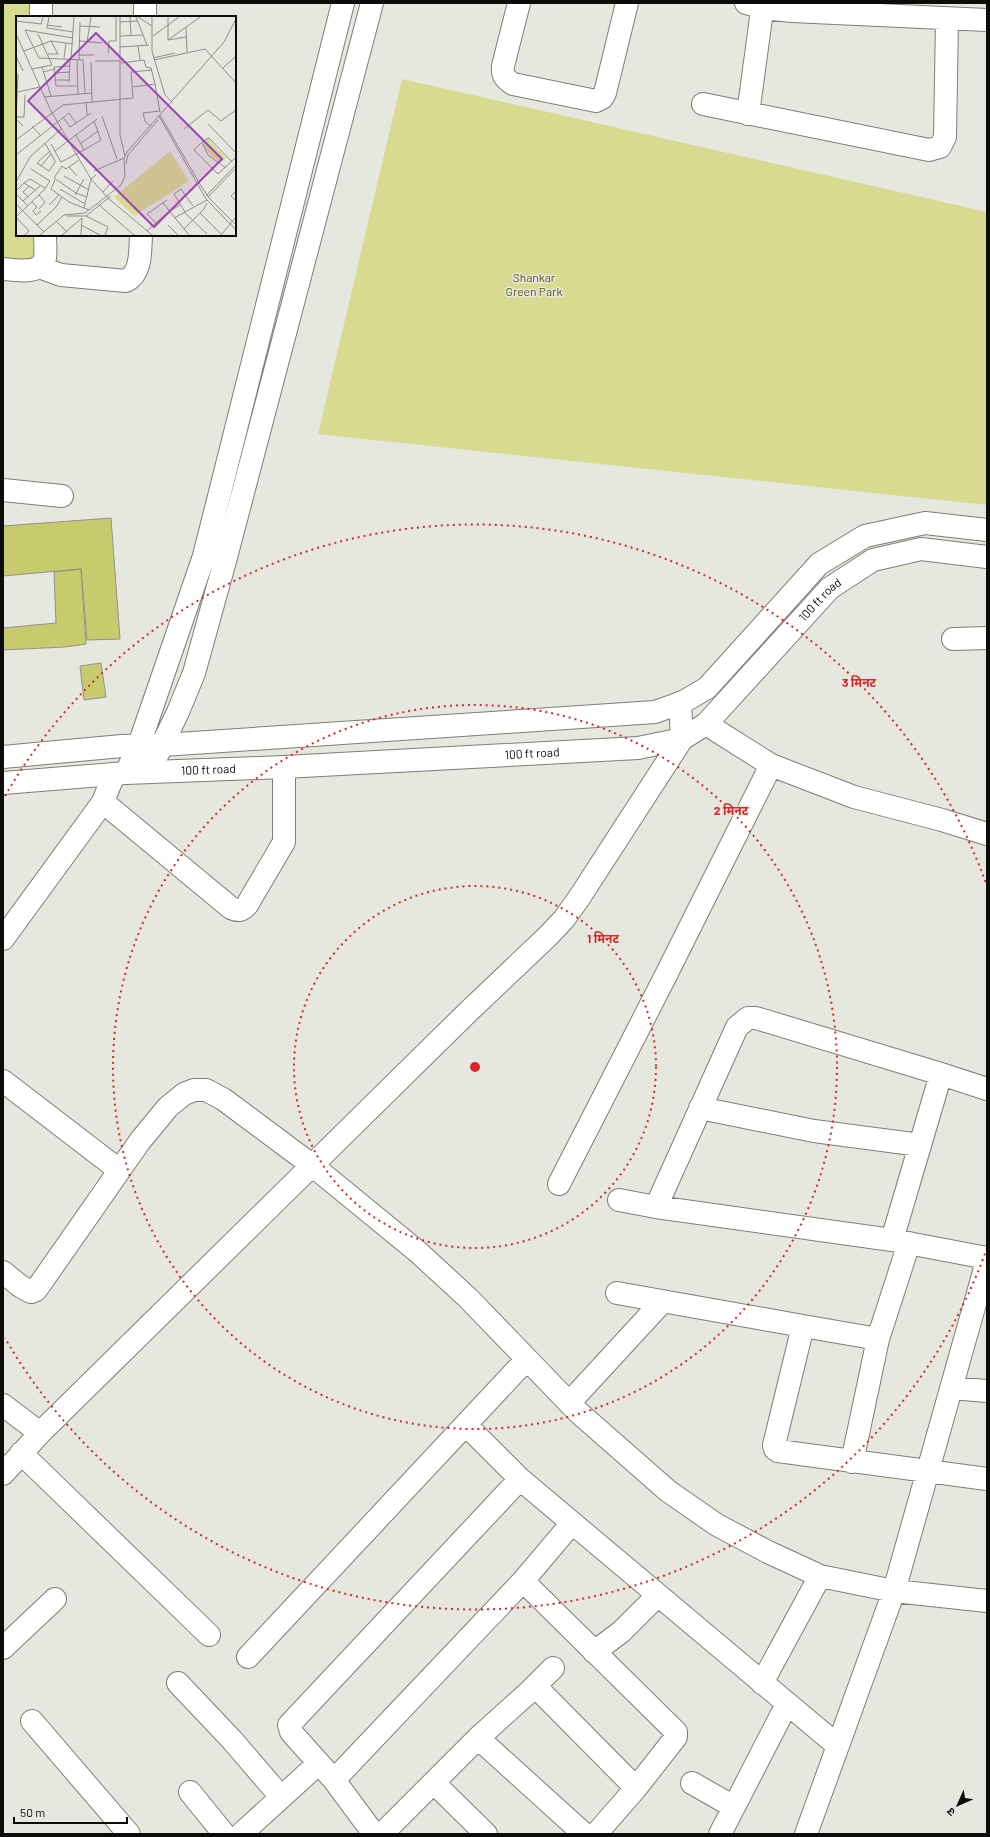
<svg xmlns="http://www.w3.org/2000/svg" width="990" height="1837" font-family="Barlow,'Noto Sans Devanagari',sans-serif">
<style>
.green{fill:#d7da8f}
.building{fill:#c8cb6d;stroke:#92928a}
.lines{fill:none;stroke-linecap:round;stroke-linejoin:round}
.minor-casing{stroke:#7e7e76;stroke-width:24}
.major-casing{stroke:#7e7e76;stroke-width:24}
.minor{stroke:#fff;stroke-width:22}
.major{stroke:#fff;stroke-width:22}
.ring{fill:none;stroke:#d62828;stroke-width:2;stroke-dasharray:2 4}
.labels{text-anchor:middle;stroke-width:3;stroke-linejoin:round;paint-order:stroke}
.park-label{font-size:12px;fill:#585913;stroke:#e6e7de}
.street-label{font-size:12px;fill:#0c0c0a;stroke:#e6e7de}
.inset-road{fill:none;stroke:#8f8f89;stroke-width:1}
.view{fill:#9f46b2;fill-opacity:0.15;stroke:#9f46b2;stroke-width:2}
.inset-edge{fill:none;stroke:#0c0c0a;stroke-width:2}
.centre{fill:#d62828;stroke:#e6e7de;stroke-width:2}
.ring-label{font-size:12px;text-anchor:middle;font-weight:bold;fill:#d62828;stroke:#e6e7de;stroke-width:3;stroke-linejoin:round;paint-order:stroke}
</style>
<rect width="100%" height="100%" fill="#e6e7de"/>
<path class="green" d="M3,3H33V17H17V235H38L34,258L3,264Z
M402,79L987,212V505L318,434Z"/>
<path class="building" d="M111,518L120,639L87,640L81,569L3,576V526Z
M81,569L86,644L65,647L3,650V624V628L56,623L54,572Z
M101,663L106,697L84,700L80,666Z"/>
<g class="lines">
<defs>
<path id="minor" d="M145,3V17
M519,3L503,66C502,75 505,79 513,84L596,101L602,98L605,93L627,3
M746,3L763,8L792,11L987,20
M41,17V3
M703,104L929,150L940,147L945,137L947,20
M748,114L763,3
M39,267L61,275L126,281C142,273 140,251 141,235
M3,269C15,270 43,275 45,258C46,250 45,242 45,235
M3,490L62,496
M953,639L987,638
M706,724L771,765L854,797L942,820L987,834
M149,772L178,712L194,673L225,561L372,3
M126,773L139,745L204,556L343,3
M103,802L231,908C239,912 242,910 247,905L284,842V767
M3,939L103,802L114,774
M3,1081L119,1170
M700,1108L814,1131L920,1145
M559,1184L665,977L771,765
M619,1200L656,1207L892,1240L987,1258
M656,1207L737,1027L748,1018H756L941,1074L987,1089
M892,1240L941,1074
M3,1272L20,1286L31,1292L36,1290L140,1141L168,1107L184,1094L194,1090H206L223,1099L313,1166L418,1252L468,1298L578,1412L668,1491L717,1525L768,1552L820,1576L894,1591L987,1601
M617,1293L803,1326L774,1445L775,1449L778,1451L987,1479
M803,1326L878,1339L852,1462
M878,1339L909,1243
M951,1388L987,1391
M569,1403L663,1301
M3,1405L40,1433
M466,1425L520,1479L838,1746
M21,1453L209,1635
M3,1474L40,1433L469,1011L548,936L564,919L579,898L682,739L680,703
M523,1581L676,1732V1737L636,1788L596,1834
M3,1648L55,1599
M594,1652L621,1632L658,1595
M248,1657L527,1359
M178,1683L232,1740L281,1797
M762,1683L820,1576
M535,1686L636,1788
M32,1721L129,1834
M478,1738L584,1834
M334,1780L523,1581L572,1523
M434,1783L486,1834
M692,1783L734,1807
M190,1792L224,1834
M241,1834L319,1763
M374,1834L334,1780L291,1732L289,1725L520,1479
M382,1834L478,1738L529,1692L553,1668
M720,1834L787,1704
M806,1834L894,1591L987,1261"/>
<g id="major">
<path d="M3,757L122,746L163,745L655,712L683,702L707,688L819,564L865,536L925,523L987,530"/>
<path id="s1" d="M3,783L126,773L284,767L638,748L682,739L706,724L830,588L873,560L921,549L987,557"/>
</g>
</defs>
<use href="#minor" class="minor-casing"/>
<use href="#major" class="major-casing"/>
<use href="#minor" class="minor"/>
<use href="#major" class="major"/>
</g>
<g class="ring">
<circle cx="475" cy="1067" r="181"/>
<circle cx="475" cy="1067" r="362"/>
<path d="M987 1248A543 543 0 0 1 5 1338M5 796A543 543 0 0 1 987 886"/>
</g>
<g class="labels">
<g class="park-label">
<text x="534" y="282">Shankar<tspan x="534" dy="14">Green Park</tspan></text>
</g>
<g class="street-label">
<text dy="4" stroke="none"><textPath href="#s1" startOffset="878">100 ft road</textPath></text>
<text dy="4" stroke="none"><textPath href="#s1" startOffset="530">100 ft road</textPath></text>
<text dy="4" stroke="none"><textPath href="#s1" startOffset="206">100 ft road</textPath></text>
</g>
</g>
<g transform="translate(16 16)">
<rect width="220" height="220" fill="#e6e7de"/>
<path d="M192,123L210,142L205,146L196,141L186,128ZM154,135L173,165L118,200L98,181Z" fill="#d7da8f"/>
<path class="inset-road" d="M33,1L31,12L57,16M104,1V119L109,140M114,1L115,20M120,1L131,29M122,1L136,10M136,1V35L149,79L157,87M0,5L25,8L27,1M104,6L122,5M31,9L46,11M64,10L84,11M170,11L171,36M0,18L35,95L75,163L92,182L136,219M104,20L127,19M137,20L163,1M57,22L9,14L23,42L67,44L69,77M152,24L184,1M152,24V1M152,24L170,21M64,25L86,27M71,26L75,1M122,30L124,44M104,31L133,29M8,35L35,25L57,28M92,37L93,25H100V1M32,38H42L35,25M63,39H78M0,40L7,55M48,42L50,27M137,42L159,37M55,43L58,1M61,44L62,78M63,44L64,6M138,44L189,33L220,67M79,45H105M75,46L76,86M105,47L128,44L130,51L135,52L139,68L117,71M54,50L38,51L40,70H61M26,51L35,80M207,52L220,40M16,53L36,49L22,18M27,56L39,53M39,57L54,56M2,58L0,103L7,110M39,64H53M53,66L54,43M139,68L144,96M2,76L24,71M28,81L76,77M70,86L71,99M144,99L185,170L194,183L220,209M86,100L101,143M143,100L190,183L220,214M0,101H8L9,79M47,101L54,111L60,107M192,108L220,137M16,110L24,119M134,110L129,105L127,97L144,95M168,113L192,94L205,105L220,94M60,119L68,134M0,124L47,89L117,82L115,56L136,54M29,127L39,145V146L33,155L21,147L34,135M185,127L178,134L202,158L220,141M35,128L45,146L68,134L85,124L78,105M64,128L82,115M39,135L81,103M0,139L53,97L60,107L75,97M63,144L50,153L46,150L38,162L60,177L71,181M110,148L112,139L142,104M25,150L35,138M53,151L61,160M210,152L192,139L186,126L193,122L216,146M78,155L108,142M48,160L73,174M39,164L35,173L53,186L73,194M0,166L14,141L45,113M8,167L14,163L29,172M44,173L69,188M0,175L8,167L13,170M220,175L215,180L220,185M87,176L97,165M0,178L12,190M23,179L29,186L23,193M59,179L68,163M190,180L220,149M12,181L7,176L13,170L19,174M192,181L220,152M7,185L24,170M16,186L21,191L17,195L20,199L25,195M147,187L173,219M0,188L28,216M82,188L118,219M33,189L43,179M68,192L75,163L80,159M168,196L191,218M169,196L158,178L165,173L177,190M184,197L206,219M51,200H70L95,180M70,200L92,211L89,219M158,202L191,184M40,205L51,216M140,207L131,198L151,184M21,209L40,191L46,181M65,209L84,219M152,209L162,219M168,213L188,193L191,187M131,215L151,197L164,189M9,219L13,215L0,201L28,174L34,165L15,153M24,219L48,199L69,197L105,169L109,160L108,142L111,136L208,26L220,3M46,219L66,202M65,219L66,202M205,219L220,201"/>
<path class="view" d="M80,17L206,143L138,211L12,85Z"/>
<rect width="220" height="220" class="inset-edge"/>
</g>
<circle cx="475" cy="1067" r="6" class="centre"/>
<g class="ring-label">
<text x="859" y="687">3 मिनट</text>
<text x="731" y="815">2 मिनट</text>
<text x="603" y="943">1 मिनट</text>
</g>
<rect width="990" height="1837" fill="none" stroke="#0c0c0a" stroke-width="8"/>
<g transform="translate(958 1805) rotate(225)" stroke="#e6e7de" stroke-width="3" paint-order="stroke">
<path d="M0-3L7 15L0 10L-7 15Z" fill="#0c0c0a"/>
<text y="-6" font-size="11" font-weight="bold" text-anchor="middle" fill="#0c0c0a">उ</text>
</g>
<path d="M14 1817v6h113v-6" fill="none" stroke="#0c0c0a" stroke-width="2"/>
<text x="20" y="1817" font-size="12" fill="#0c0c0a" stroke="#e6e7de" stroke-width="3" paint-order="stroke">50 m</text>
</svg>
